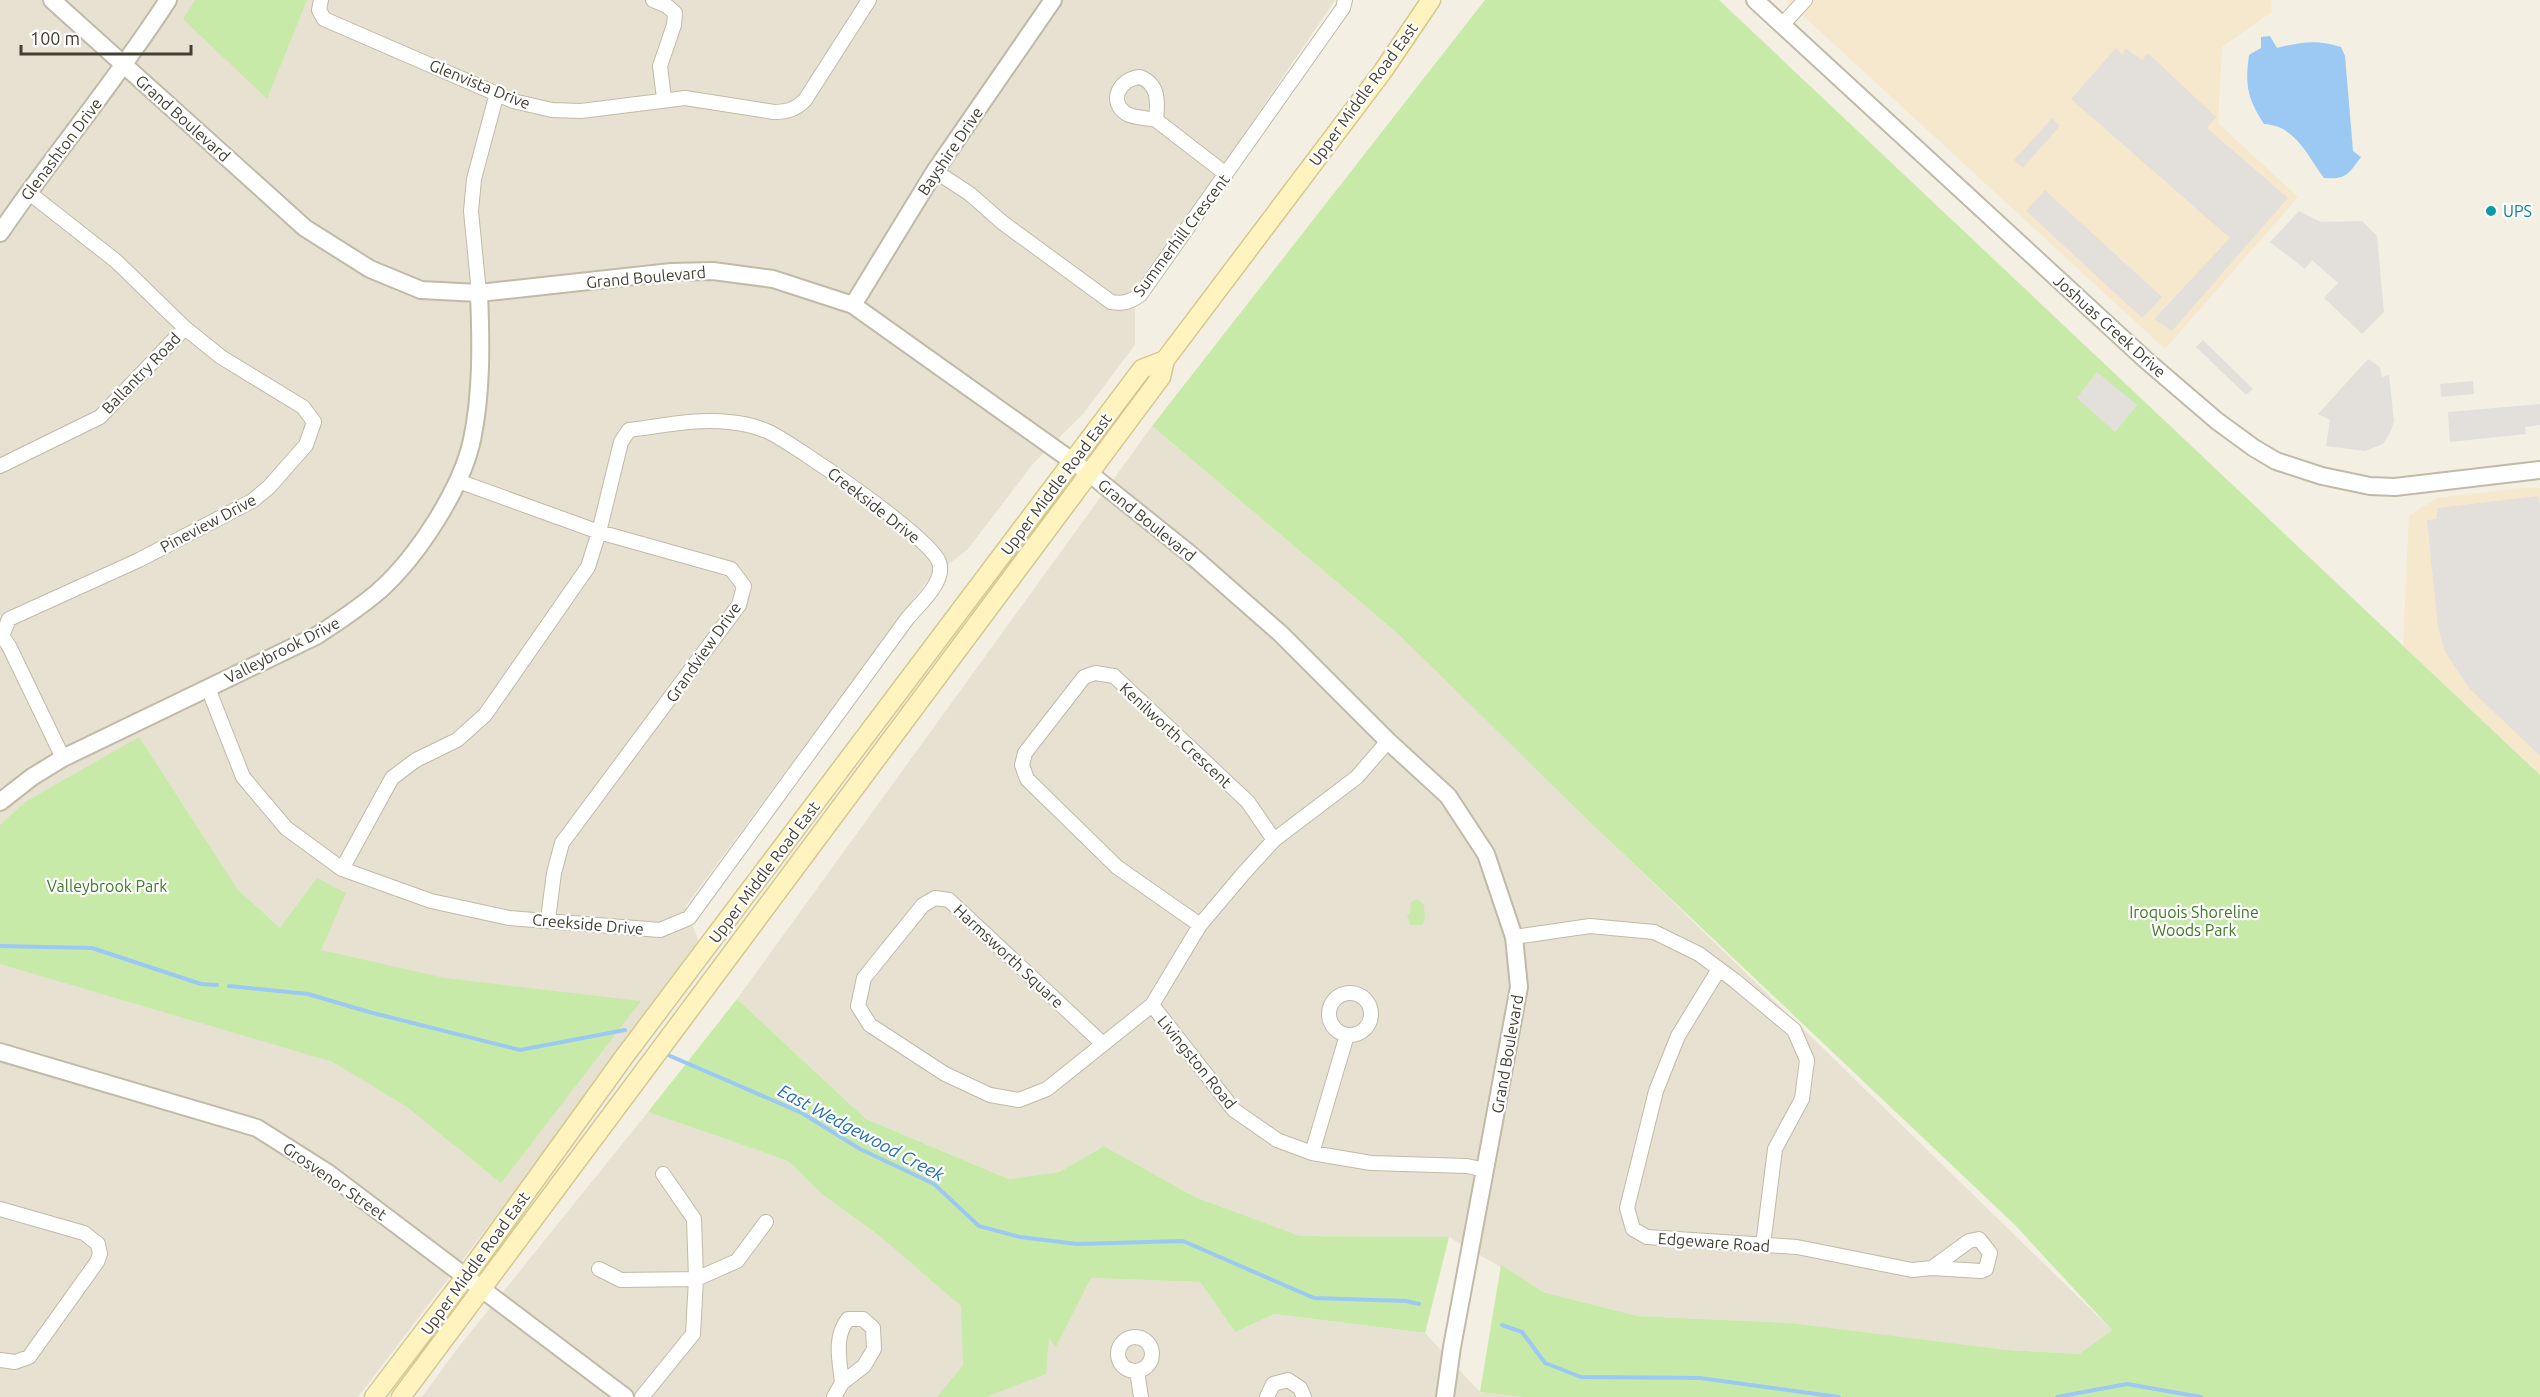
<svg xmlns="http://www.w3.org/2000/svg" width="2540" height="1397" font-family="Ubuntu,sans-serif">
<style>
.residential{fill:#e7e1d1}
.commercial{fill:#f6e8cc}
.green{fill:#c8eaa9}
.parking{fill:#e3e0dc}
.water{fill:#9bc9f3}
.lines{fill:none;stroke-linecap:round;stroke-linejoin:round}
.stream{stroke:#9bc9f3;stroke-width:4}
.minor-casing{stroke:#c1baa8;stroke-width:16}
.tertiary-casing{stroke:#c1baa8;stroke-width:20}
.secondary-casing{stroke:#d5c890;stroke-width:21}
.minor{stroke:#fff;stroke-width:14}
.tertiary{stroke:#fff;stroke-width:16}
.secondary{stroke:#fff4c0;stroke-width:18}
.culture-dot{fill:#0f9aa8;stroke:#fff;stroke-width:2}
.labels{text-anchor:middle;stroke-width:4.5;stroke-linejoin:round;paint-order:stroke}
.street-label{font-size:16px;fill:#443f33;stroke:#fff}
.culture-label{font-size:16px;fill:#0d838f;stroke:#fff;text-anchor:start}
.park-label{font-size:16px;fill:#3e7924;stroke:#fff}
.water-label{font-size:18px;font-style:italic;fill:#276fb5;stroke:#fff}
</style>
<rect width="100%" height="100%" fill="#f3efe3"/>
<path class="residential" d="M0,0H1335L1230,155L1135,287V345L1083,414L1032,465L968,549L927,581L685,907L700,944L608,1069L358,1397H0Z
M1152,426L1397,633L2112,1330L2079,1354L2008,1350L1792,1323L1638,1316L1543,1292L1449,1237L1300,1236L1195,1197L1104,1146L1059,1172L1009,1179L866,1119L737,999Z
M648,1112L788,1161L823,1195L881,1237L1035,1315L1056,1346L1091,1278L1200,1282L1235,1332L1275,1314L1425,1333L1480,1392L1522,1397H422L457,1349Z"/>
<path class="commercial" d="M1786,0H2271L2272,12L2222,47L2218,123L2298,197L2165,349Z
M2521,488H2540V775L2403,646L2409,515L2438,498Z"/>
<path class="green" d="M195,0H307L267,99L183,19Z
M1485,0H1719L2540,775V1397H1522L1480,1392L1501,1265L1543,1292L1638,1316L1792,1323L2008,1350L2079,1354L2112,1330L2015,1225L1592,824L1397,633L1152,426Z
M139,737L238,890L280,928L317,878L346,893L321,950L445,978L641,1001L501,1183L407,1107L333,1062L0,964V825L25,802Z
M1418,899L1424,905L1425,919L1422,925H1410L1407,916L1410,913L1411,902Z
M737,999L866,1119L1009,1179L1059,1172L1104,1146L1195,1197L1300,1236L1449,1237L1425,1333L1275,1314L1235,1332L1200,1282L1091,1278L1056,1347L1049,1338L1046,1374L986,1397H937L963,1365L961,1306L881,1237L823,1195L788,1161L648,1112Z"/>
<path class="parking" d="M2116,48L2123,55L2125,48L2142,60L2148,53L2216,117L2207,128L2288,198L2172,331L2154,319L2230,238L2071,99Z
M2052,118L2060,126L2023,168L2014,160Z
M2045,190L2162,297L2142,318L2026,211Z
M2299,211L2321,222L2362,221L2377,236L2384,312L2362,334L2324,298L2338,283L2312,260L2305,269L2270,242Z
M2203,340L2253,389L2246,395L2196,347Z
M2368,359L2380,367L2382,377L2389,375L2394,421L2391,431L2383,444L2365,451L2326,446L2330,420L2318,414Z
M2097,372L2137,405L2115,432L2077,398Z
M2473,381L2474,394L2441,397L2440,384Z
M2540,404V425L2525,427L2526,434L2450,442L2448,412Z
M2538,496L2540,505V756L2469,688L2445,652L2438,628L2427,520L2437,519V508Z"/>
<path class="water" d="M2270,36L2277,48C2300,42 2318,39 2341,47L2345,56L2353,151L2361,157C2349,173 2347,180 2324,178C2306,154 2296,126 2264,124C2247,98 2245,85 2249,55L2261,48V37Z"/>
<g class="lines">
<path class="stream" d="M0,946L92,948L201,984L217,985
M229,986L308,994L369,1012L520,1050L625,1030
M668,1055L802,1113L860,1149L934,1184L979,1226L1020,1237L1077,1244L1183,1241L1314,1298L1406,1301L1419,1304
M1502,1325L1522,1332L1545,1363L1581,1377L1700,1378L1839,1397
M2057,1397L2127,1384L2201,1397"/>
<defs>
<path id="minor" d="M321,0L319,10L324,19L513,101L552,110L581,111L685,98L774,112C788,112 796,109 805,100L869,0
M653,0L667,6L675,13L674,25L660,66L664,99
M1782,25L1805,0
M1140,77C1159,84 1158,102 1156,120C1147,118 1135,118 1127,114C1107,102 1120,78 1140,77Z
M1156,120L1226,174
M935,171L970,194L1003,223L1111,302C1123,304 1130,302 1140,295L1343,8L1345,0
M28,192L116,261L185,328L221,357L303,407L314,422L306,445L269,487L252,501L139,560L9,619L2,636L9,646L63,758
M479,293L471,211L474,179L497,93
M0,466L100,417L185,328
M458,481L599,532L731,569L744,586L739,605L562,843L554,873L548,919
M208,688L243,777L286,828L342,869L431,901L509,918L660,930L689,918L907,619C919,604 946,582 939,562C931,538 797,446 769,432C758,427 741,423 729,422C696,418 662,426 629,430L621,442L599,532L588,567L485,715L457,740L416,760L392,778L342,869
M1200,925L1117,867L1027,779L1022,765L1025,753L1084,677L1095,673L1114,676L1248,802L1274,840
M1514,937L1590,926L1654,932L1699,954L1734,980L1794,1030L1807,1060L1802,1099L1775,1149L1763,1245
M1719,969L1678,1036L1656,1091L1627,1208L1633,1229L1647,1237L1797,1247L1912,1270L1932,1268L1981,1271L1986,1269L1990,1253L1979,1239L1969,1241L1932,1268
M1329 1014a21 21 0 1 1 42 0a21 21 0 1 1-42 0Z
M1152,1005L1234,1110L1277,1140L1312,1153L1371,1163L1467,1166L1485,1170
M1103,1044L949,900L935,898L923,905L864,978L858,1006L870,1025L945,1074L990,1095L1019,1100L1047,1089L1152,1005L1200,925L1243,874L1274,840L1357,777L1388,741
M1312,1153L1347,1035
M0,1209L84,1233L98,1244L100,1254L97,1262L29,1357L15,1362L0,1360
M599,1269L621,1280L696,1279L737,1261L766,1222
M1118 1354a17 17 0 1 1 34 0a17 17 0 1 1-34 0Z
M1137,1371L1141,1397
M642,1397L693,1334L696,1279L694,1219L663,1174
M834,1397L842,1383L864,1366L874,1349L873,1328L863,1319H848C833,1338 840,1361 842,1383
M1267,1397L1273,1384L1288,1380L1300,1388L1304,1397"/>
<path id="tertiary" d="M52,0L305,228L370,269L421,290L479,293L671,272L713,271L773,279L853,305L1089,473L1190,554L1281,634L1388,741L1448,796L1486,854L1514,937L1519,987L1452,1347L1445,1397
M1755,0L2147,361L2217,421L2254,448L2276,461L2322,476L2370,486L2395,487L2540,470
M0,233C54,154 116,81 168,0
M853,305L935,171L1053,0
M0,802L32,777L63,758L316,636C338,622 359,608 379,591C417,557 461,490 472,440C482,392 481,342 479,293
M0,1052L257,1128L328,1173L625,1397"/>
<path id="secondary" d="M374,1397L466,1276L624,1057L1142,369L1165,360
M401,1397L1161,377L1165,360L1383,71L1431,0"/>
</defs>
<use href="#minor" class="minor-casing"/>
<use href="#tertiary" class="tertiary-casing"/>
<use href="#secondary" class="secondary-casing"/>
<use href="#minor" class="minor"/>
<use href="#tertiary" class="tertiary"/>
<use href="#secondary" class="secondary"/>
</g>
<circle class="culture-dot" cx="2491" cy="211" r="6"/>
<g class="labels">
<g class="street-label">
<text transform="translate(480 84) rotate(22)" y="6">Glenvista Drive</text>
<text transform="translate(1363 94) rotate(-54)" y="6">Upper Middle Road East</text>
<text transform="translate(183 118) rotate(42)" y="6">Grand Boulevard</text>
<text transform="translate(61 149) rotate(-53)" y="6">Glenashton Drive</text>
<text transform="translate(950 151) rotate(-56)" y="6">Bayshire Drive</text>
<text transform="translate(1181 235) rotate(-53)" y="6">Summerhill Crescent</text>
<text transform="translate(646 277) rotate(-5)" y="6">Grand Boulevard</text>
<text transform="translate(2110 326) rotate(42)" y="6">Joshuas Creek Drive</text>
<text transform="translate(141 373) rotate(-46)" y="6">Ballantry Road</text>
<text transform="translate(1056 484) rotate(-53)" y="6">Upper Middle Road East</text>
<text transform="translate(874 505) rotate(38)" y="6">Creekside Drive</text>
<text transform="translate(1147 520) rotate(39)" y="6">Grand Boulevard</text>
<text transform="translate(208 523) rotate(-28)" y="6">Pineview Drive</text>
<text transform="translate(282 650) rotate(-27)" y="6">Valleybrook Drive</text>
<text transform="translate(703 652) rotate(-55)" y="6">Grandview Drive</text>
<text transform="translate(1176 735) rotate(43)" y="6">Kenilworth Crescent</text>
<text transform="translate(764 872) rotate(-53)" y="6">Upper Middle Road East</text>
<text transform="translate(588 924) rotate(5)" y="6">Creekside Drive</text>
<text transform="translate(1009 956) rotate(43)" y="6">Harmsworth Square</text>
<text transform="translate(1507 1054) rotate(-80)" y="6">Grand Boulevard</text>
<text transform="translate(1197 1062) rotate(51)" y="6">Livingston Road</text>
<text transform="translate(335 1181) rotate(35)" y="6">Grosvenor Street</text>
<text transform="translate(1714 1242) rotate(4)" y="6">Edgeware Road</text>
<text transform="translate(475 1263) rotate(-54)" y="6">Upper Middle Road East</text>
</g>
<g class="culture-label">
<text x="2503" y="217">UPS</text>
</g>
<g class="park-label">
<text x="107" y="892">Valleybrook Park</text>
<text x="2194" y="918">Iroquois Shoreline<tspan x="2194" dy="18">Woods Park</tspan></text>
</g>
<g class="water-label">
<text transform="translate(861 1133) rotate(28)" y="6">East Wedgewood Creek</text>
</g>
</g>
<path d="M21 45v9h170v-9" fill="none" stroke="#443f33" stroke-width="3"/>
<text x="30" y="45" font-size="18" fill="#443f33" stroke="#ffffff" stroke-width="4.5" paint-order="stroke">100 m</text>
</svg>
